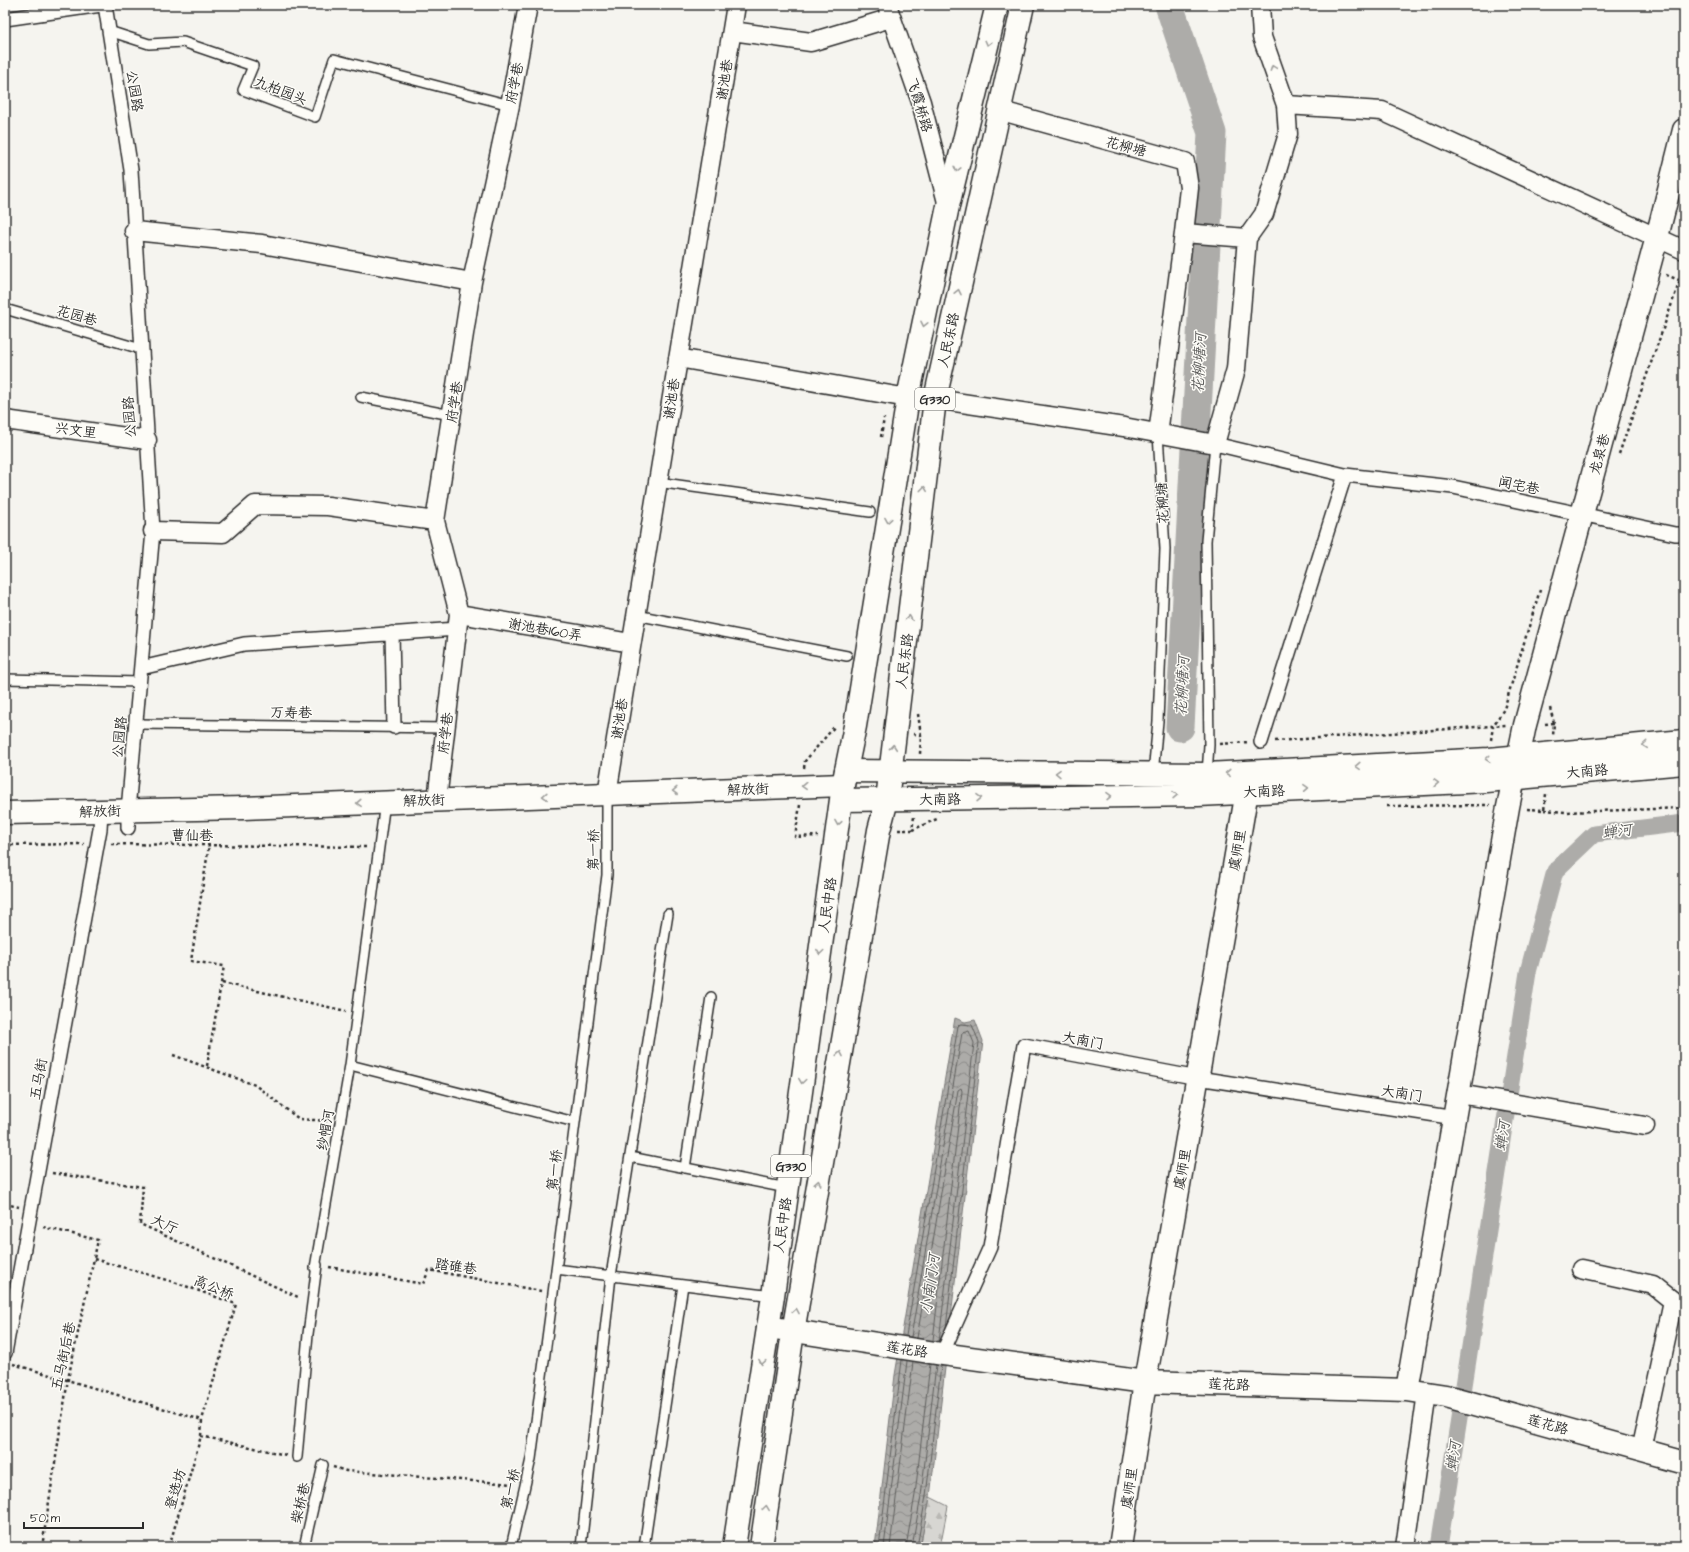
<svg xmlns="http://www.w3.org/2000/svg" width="1689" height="1552" font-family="'Architects Daughter','LXGW WenKai TC',sans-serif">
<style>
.forest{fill:url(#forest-firs);stroke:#81807e}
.water{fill:url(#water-waves);stroke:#797877}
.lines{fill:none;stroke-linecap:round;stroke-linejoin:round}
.shore{stroke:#5f5f5d;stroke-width:1}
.canal{stroke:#adaca9;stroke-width:17}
.river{stroke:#adaca9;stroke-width:29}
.service-casing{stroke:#2b2b2b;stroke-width:12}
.pedestrian-casing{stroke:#2b2b2b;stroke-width:16}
.minor-casing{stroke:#2b2b2b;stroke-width:21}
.tertiary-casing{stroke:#2b2b2b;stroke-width:25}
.secondary-casing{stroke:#2b2b2b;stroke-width:25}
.trunk-casing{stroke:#2b2b2b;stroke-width:25}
.path{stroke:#2b2b2b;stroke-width:2.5;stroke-dasharray:3 3;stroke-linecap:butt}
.service{stroke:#fdfcf7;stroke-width:9}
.pedestrian{stroke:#fdfcf7;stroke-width:13}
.minor{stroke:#fdfcf7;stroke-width:18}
.tertiary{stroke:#fdfcf7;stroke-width:22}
.secondary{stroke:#fdfcf7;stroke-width:22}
.trunk{stroke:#fdfcf7;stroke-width:22}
.oneway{stroke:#9e9e9b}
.labels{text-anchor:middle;stroke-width:3;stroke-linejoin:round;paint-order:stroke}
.shield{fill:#fdfcf7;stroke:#6a6a68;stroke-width:1}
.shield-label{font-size:13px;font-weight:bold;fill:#2b2b2b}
.street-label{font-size:14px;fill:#2b2b2b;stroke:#fdfcf7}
.water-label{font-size:15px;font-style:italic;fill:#585857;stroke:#fdfcf7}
</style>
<defs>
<pattern id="forest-firs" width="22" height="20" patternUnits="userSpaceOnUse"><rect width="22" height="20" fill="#d7d6d2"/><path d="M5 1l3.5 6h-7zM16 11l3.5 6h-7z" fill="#b9b8b4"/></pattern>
<pattern id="water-waves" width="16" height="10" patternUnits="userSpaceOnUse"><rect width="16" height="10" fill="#adaca9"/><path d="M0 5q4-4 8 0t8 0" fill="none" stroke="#8d8c8a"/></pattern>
</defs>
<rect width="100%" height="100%" fill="#f5f4ef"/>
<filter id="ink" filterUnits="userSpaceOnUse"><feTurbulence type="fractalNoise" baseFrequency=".025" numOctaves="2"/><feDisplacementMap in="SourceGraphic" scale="8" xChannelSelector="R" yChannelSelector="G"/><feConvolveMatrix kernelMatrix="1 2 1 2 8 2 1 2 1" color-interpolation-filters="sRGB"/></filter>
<g filter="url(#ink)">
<path class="forest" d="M930,1497L948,1506L940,1547H920Z"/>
<path class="water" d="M955,1018L965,1022L975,1020L983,1041L930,1497L920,1547H875L895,1375Z"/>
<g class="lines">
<path class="shore" d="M906,1336L958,1026L960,1024L972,1025L979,1042L946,1328
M911,1337L962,1033L969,1031L974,1043L939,1341
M917,1338L958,1090L961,1088L962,1091L933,1340
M879,1547L902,1360
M884,1547L907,1361
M890,1547L913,1362
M906,1547L915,1495L930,1364
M912,1547L921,1496L936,1365
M917,1547L926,1496L941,1366"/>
<path class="canal" d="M1439,1547L1528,972L1555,871L1594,834L1684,823"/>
<path class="river" d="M1169,5L1212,133L1180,727"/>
<defs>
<path id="service" d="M109,31L149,44L183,42L253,66L243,90L315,117L334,59L510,105
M5,309L141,349
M361,397L451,415
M657,482L870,512
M636,615L847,656
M5,679L140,682
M137,724L446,728
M1153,774L1158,721L1165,549L1158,434
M1207,774L1209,745L1206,541L1215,444
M350,1065L575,1122
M630,1157L787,1188
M685,1168L711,997
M556,1269L773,1296
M297,1457L308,1334L317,1265L315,1268L350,1065L385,802
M304,1547L323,1465
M511,1547L531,1459L553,1293L607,875V794
M581,1547L611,1276L668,914
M644,1547L683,1285"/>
<path id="pedestrian" d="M105,5L131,170L153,531L128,810V828
M5,19L101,5
M1215,444L1345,475L1453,487L1675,534H1684
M392,633L394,727
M141,668L244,644L457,629
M1261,742L1345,475
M5,1353L100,829L101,811
M942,1354L990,1247L1024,1045L1198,1078L1455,1118"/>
<path id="minor" d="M887,5L921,102L948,206
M732,31L811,42L891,18
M1286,105L1382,111L1684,250
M998,110L1185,162L1189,188L1184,233
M134,231L262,244L472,282
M678,358L908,398L935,399L1124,427L1215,444L1236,369L1247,238L1264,214L1288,134L1286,105L1262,37L1260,5
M5,420L147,440
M1158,434L1184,233L1247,238
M153,531L223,533L255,505L328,506L435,521
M459,614L631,643
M607,794L736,5
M437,800L459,614L435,521L472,282L510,105L528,5
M1459,1094L1645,1126
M1581,1269L1653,1285L1673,1301L1641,1450
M1405,1547L1427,1393"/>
<path id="tertiary" d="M5,813L244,808L843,785
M768,1327L942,1354L1145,1382L1407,1390L1446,1396L1684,1462
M1407,1390L1508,807L1525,725L1657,237L1684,130
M1120,1547L1145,1382L1247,791"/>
<path id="secondary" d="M846,771L1207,774L1489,759L1684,741
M842,800L1198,795L1486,781L1684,763"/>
<path id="trunk" d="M734,1547L773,1296L843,785L855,726L908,398L948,206L997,5
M761,1547L793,1332L879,830L887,800L935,399L1023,5"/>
</defs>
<use href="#service" class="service-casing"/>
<use href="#pedestrian" class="pedestrian-casing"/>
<use href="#minor" class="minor-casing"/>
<use href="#tertiary" class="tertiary-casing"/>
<use href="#secondary" class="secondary-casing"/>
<use href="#trunk" class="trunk-casing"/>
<path class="path" d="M1666,275L1679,280
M881,437L884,418
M1619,454L1684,269
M1550,708L1554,723L1553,736
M918,714L921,735
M1545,724L1554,723
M913,734L921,735L920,754
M1491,740L1493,726L1504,709L1540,590
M1275,741L1506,725
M1220,744L1249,742
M804,768L805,761L835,726
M800,805L795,837L818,836
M1387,806L1490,805
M1527,809L1544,810L1546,794
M1544,810L1565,812L1684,808
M898,830H912L914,817
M912,830L939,818
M111,844L366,847
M5,845L84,844
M222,983L346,1011
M173,1055L255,1085L299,1119L328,1121
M207,1066L224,966L191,961L209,845
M52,1173L143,1187L140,1224L300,1298
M5,1204L19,1207
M94,1259L177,1283L236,1304L202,1420
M329,1267L423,1284L429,1270L541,1291
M13,1364L202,1420L201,1436L169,1547
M201,1436L286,1455
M333,1467L346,1471L513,1484
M42,1547L68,1379L98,1240L43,1227"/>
<use href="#service" class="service"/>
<use href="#pedestrian" class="pedestrian"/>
<use href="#minor" class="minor"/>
<use href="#tertiary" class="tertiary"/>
<use href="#secondary" class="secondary"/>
<use href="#trunk" class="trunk"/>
</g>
<defs><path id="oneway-chevron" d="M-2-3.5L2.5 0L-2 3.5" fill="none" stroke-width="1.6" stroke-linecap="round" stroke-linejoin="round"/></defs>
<g class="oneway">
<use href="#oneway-chevron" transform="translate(988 43) rotate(104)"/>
<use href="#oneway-chevron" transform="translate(1273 68) rotate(-110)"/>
<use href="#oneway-chevron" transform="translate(957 169) rotate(104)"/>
<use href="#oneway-chevron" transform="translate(958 292) rotate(-78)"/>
<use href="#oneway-chevron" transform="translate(924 324) rotate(102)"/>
<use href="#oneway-chevron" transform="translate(924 489) rotate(-83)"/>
<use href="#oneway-chevron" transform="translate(888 520) rotate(99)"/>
<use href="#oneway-chevron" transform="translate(909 618) rotate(-83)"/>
<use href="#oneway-chevron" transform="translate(1645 745) rotate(175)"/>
<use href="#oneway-chevron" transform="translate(893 747) rotate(-85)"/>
<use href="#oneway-chevron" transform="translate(1488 759) rotate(175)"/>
<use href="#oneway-chevron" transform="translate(1358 766) rotate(177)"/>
<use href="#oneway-chevron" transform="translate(1058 773) rotate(-179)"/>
<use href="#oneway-chevron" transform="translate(1228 773) rotate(177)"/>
<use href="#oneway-chevron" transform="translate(1436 783) rotate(-2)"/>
<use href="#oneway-chevron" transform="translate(804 786) rotate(177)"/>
<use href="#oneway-chevron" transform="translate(1306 788) rotate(-3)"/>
<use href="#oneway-chevron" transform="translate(675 791) rotate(178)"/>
<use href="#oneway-chevron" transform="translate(1175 795) rotate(-1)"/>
<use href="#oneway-chevron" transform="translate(545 796) rotate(178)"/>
<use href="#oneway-chevron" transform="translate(1109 796) rotate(-1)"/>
<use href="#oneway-chevron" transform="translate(979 798) rotate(-1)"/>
<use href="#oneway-chevron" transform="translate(359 803) rotate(177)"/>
<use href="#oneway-chevron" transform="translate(838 823) rotate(99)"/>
<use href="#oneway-chevron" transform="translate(820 952) rotate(98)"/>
<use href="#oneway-chevron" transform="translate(840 1054) rotate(-80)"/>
<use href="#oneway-chevron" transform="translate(802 1081) rotate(98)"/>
<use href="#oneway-chevron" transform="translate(818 1183) rotate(-80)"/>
<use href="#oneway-chevron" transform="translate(796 1311) rotate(-80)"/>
<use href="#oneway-chevron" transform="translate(762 1362) rotate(99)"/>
<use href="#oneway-chevron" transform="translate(766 1508) rotate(-82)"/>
</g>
</g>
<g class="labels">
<g class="shield">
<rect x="915" y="388" width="40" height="22" rx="3"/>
<rect x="771" y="1155" width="40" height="22" rx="3"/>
</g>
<g class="shield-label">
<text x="935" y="404">G330</text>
<text x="791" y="1171">G330</text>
</g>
<g class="street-label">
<text transform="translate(724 80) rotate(-81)" y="5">谢池巷</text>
<text transform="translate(514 83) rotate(-79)" y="5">府学巷</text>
<text transform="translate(281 90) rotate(21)" y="5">九柏园头</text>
<text transform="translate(135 91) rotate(81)" y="5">公园路</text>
<text transform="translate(920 105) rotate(73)" y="5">飞霞桥路</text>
<text transform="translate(1126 146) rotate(15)" y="5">花柳塘</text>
<text transform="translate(77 315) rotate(16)" y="5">花园巷</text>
<text transform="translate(948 340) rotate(-78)" y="5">人民东路</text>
<text transform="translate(671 399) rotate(-81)" y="5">谢池巷</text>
<text transform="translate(454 402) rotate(-81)" y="5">府学巷</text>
<text transform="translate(129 417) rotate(-94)" y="5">公园路</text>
<text transform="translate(76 430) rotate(8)" y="5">兴文里</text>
<text transform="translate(1599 454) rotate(-75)" y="5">龙泉巷</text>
<text transform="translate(1519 485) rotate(12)" y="5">闻宅巷</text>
<text transform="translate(1162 503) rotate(-93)" y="5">花柳塘</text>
<text transform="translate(545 629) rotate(10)" y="5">谢池巷160弄</text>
<text transform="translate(904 661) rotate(-83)" y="5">人民东路</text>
<text transform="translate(291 712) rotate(1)" y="5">万寿巷</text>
<text transform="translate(619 719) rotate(-81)" y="5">谢池巷</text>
<text transform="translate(445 733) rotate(-83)" y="5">府学巷</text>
<text transform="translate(119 737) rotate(-84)" y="5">公园路</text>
<text transform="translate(1587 771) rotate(-5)" y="5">大南路</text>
<text transform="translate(748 789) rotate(-2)" y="5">解放街</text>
<text transform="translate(1264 791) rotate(-3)" y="5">大南路</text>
<text transform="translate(940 799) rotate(-1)" y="5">大南路</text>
<text transform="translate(424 800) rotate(-2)" y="5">解放街</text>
<text transform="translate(100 811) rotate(-2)" y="5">解放街</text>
<text transform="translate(192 835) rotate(1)" y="5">曹仙巷</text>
<text transform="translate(593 850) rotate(-89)" y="5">第一桥</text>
<text transform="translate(1237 850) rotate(-80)" y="5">虞师里</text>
<text transform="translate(827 905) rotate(-82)" y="5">人民中路</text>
<text transform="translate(1083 1040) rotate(11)" y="5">大南门</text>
<text transform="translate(38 1079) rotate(-80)" y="5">五马街</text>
<text transform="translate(1402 1093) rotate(9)" y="5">大南门</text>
<text transform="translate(325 1130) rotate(-80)" y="5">纱帽河</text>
<text transform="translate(1182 1169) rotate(-80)" y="5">虞师里</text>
<text transform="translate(554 1170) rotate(-83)" y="5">第一桥</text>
<text transform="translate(165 1224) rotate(25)" y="5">大厅</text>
<text transform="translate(782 1225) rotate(-82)" y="5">人民中路</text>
<text transform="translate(456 1266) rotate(8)" y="5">踏碓巷</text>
<text transform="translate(214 1287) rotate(22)" y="5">高公桥</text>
<text transform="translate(907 1349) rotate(9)" y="5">莲花路</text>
<text transform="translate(63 1356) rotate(-78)" y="5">五马街后巷</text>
<text transform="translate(1229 1384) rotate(2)" y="5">莲花路</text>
<text transform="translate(1548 1424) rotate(15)" y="5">莲花路</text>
<text transform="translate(1129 1488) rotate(-81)" y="5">虞师里</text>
<text transform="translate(175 1489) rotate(-74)" y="5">登选坊</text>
<text transform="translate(510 1489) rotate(-77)" y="5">第一桥</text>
<text transform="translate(300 1503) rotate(-77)" y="5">柴桥巷</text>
</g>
<g class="water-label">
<text transform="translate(1199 363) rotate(-87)" y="5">花柳塘河</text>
<text transform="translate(1182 686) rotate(-87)" y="5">花柳塘河</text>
<text transform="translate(1617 831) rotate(-7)" y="5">蝉河</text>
<text transform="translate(1502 1136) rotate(-81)" y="5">蝉河</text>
<text transform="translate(930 1284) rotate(-82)" y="5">小南门河</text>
<text transform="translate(1453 1456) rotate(-81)" y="5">蝉河</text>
</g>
</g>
<rect width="1689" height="1552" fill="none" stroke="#fdfcf7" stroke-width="20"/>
<rect x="10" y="10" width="1669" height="1532" fill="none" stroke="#2b2b2b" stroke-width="1.5" filter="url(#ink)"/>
<path d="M24 1522v6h119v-6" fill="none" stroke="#2b2b2b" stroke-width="2"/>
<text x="30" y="1522" font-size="12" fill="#2b2b2b" stroke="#fdfcf7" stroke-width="3" paint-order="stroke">50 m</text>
</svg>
